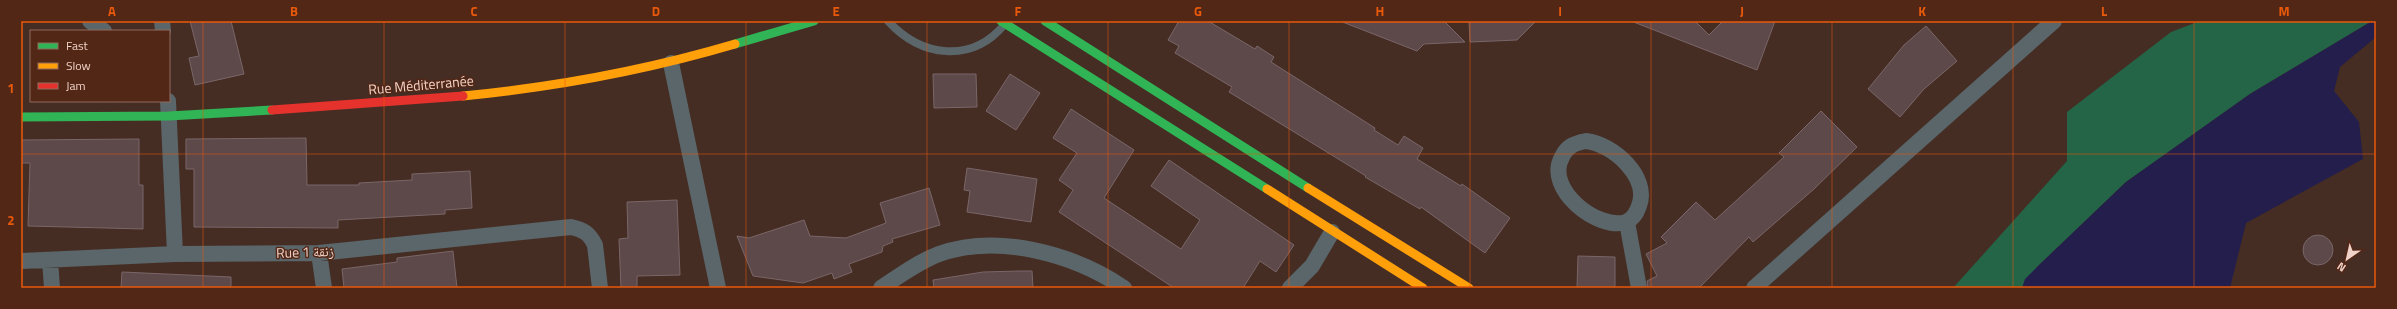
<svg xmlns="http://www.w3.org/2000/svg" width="2397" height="309" font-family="'Titillium Web','Noto Naskh Arabic',sans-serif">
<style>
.forest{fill:#246447}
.water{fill:#231e4c}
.building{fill:#5d484a;stroke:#7a6668}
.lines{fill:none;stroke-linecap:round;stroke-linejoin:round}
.lane{stroke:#5a6669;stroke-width:8}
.street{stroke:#5a6669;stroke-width:16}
.fast{stroke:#30b455;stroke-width:9}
.slow{stroke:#ff9f0a;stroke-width:9}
.jam{stroke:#e5322d;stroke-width:9}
.grid{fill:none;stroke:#e8590c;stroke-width:1;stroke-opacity:0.55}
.labels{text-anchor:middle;stroke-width:3;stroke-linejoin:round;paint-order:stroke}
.street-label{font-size:14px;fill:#efd2c8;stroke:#532716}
.neatline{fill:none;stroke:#e8590c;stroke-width:1.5}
.grid-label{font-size:13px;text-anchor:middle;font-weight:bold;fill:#e8590c}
</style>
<rect width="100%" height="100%" fill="#452d24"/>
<path class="forest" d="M2200,21H2372L2250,94L2126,182L2037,267L2022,288H1953L2067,161V112L2171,32Z"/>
<path class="water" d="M2372,21H2376V37L2340,67L2334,91L2359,122L2363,159L2246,223L2230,288H2022L2025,279L2037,267L2126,182L2250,94Z"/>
<path class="building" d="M190,21H231L244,74L195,85L189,58L199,56Z
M1179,21H1208L1255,49L1257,46L1274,57L1271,62L1375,128L1374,130L1398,145L1404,136L1423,148L1417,159L1461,186L1462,184L1510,218L1485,253L1421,207L1420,209L1365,177L1366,176L1229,92L1232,87L1175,53L1179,46L1168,40Z
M1340,21H1444L1465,42L1424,44L1417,51Z
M1469,21H1536L1517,40L1470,42Z
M1631,21H1695L1709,35L1723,21H1775L1757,70Z
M1926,26L1957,61L1924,89L1900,117L1868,89L1904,45Z
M933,74H976L977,107L934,108Z
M1010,74L1040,93L1016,130L986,111Z
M1071,109L1134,150L1104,198L1181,249L1200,220L1151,186L1169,160L1294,245L1276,272L1260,261L1243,288H1174L1059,212L1073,190L1059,180L1077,153L1053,138Z
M1821,111L1857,147L1814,189L1753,242L1749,237L1699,288H1648L1647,281L1657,276L1646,254L1667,243L1661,237L1696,202L1715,220L1784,157L1779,153Z
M306,138L307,185H359V183L412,180V174L470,171L472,208L445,210V214L338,220V228L194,227V169H186V139Z
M139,139V185H143V229L28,226L30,163H21V140Z
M967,168L1037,179L1031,222L967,212L970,191L964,190Z
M929,188L940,225L892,239L893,242L883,246L882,252L849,264L852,272L834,279L832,273L803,283L753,276L737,236L749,238L804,220L810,236L846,238L886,223L880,203Z
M677,200L680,275L637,276V288H621L619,239L628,238L627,202Z
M2303 250a15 15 0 1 1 30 0a15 15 0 1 1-30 0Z
M453,251L457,288H344L342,269L397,262V258Z
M1578,256L1615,257V288H1577Z
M1020,271H1032L1033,288H934L933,280L983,272Z
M122,272L231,277V288H121Z"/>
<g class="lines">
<path class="lane" d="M888,21C921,57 971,64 1004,25"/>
<path class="street" d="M90,21L104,31
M162,21L163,31
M671,63L718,288
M168,101L175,254
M1586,141C1613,144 1650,177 1639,206C1637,212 1633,219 1626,222C1598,231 1544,189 1562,157C1567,146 1575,143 1586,141Z
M1627,222L1639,288
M319,253L324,288
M50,260L52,288
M21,261L175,254L319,253L571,227C584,230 589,233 595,245L600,288
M881,288C899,276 918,262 939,254C998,233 1074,254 1124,288
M1290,288L1312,266L1332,232
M1754,288L2054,21"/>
<path class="fast" d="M1001,21L1267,189
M1045,21L1308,188
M735,44L814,21
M21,117L169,116L272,110"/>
<path class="slow" d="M463,96C555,87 647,70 735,44
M1308,188L1469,288
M1267,189L1423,288"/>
<path class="jam" d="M272,110L463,96"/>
</g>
<path class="grid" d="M203,21V288M384,21V288M565,21V288M746,21V288M927,21V288M1108,21V288M1289,21V288M1470,21V288M1651,21V288M1832,21V288M2013,21V288M2194,21V288M21,154H2376"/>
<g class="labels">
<g class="street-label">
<text transform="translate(421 85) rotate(-5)" y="5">Rue Méditerranée</text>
<text transform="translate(305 252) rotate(-2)" y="5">Rue 1 زنقة</text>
</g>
</g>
<rect width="2397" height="309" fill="none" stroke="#532716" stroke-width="44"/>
<rect x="30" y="30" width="140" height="72" fill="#532716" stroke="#916b5d"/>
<rect x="38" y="43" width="20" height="6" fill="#30b455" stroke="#916b5d"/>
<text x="66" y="50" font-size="12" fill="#efd2c8">Fast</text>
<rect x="38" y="63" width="20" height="6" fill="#ff9f0a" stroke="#916b5d"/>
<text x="66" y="70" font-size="12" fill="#efd2c8">Slow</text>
<rect x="38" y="83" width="20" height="6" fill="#e5322d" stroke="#916b5d"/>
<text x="66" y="90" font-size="12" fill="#efd2c8">Jam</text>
<g transform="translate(2347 259) rotate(214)" stroke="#532716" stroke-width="3" paint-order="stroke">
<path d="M0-3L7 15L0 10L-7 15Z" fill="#efd2c8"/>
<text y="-6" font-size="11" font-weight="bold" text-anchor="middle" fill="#efd2c8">N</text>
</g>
<rect x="22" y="22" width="2353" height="265" class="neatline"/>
<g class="grid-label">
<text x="112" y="16">A</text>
<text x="294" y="16">B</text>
<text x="474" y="16">C</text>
<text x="656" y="16">D</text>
<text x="836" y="16">E</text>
<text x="1018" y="16">F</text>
<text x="1198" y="16">G</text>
<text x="1380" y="16">H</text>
<text x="1560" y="16">I</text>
<text x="1742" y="16">J</text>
<text x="1922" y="16">K</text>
<text x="2104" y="16">L</text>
<text x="2284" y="16">M</text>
<text x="11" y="93">1</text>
<text x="11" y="225">2</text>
</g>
</svg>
